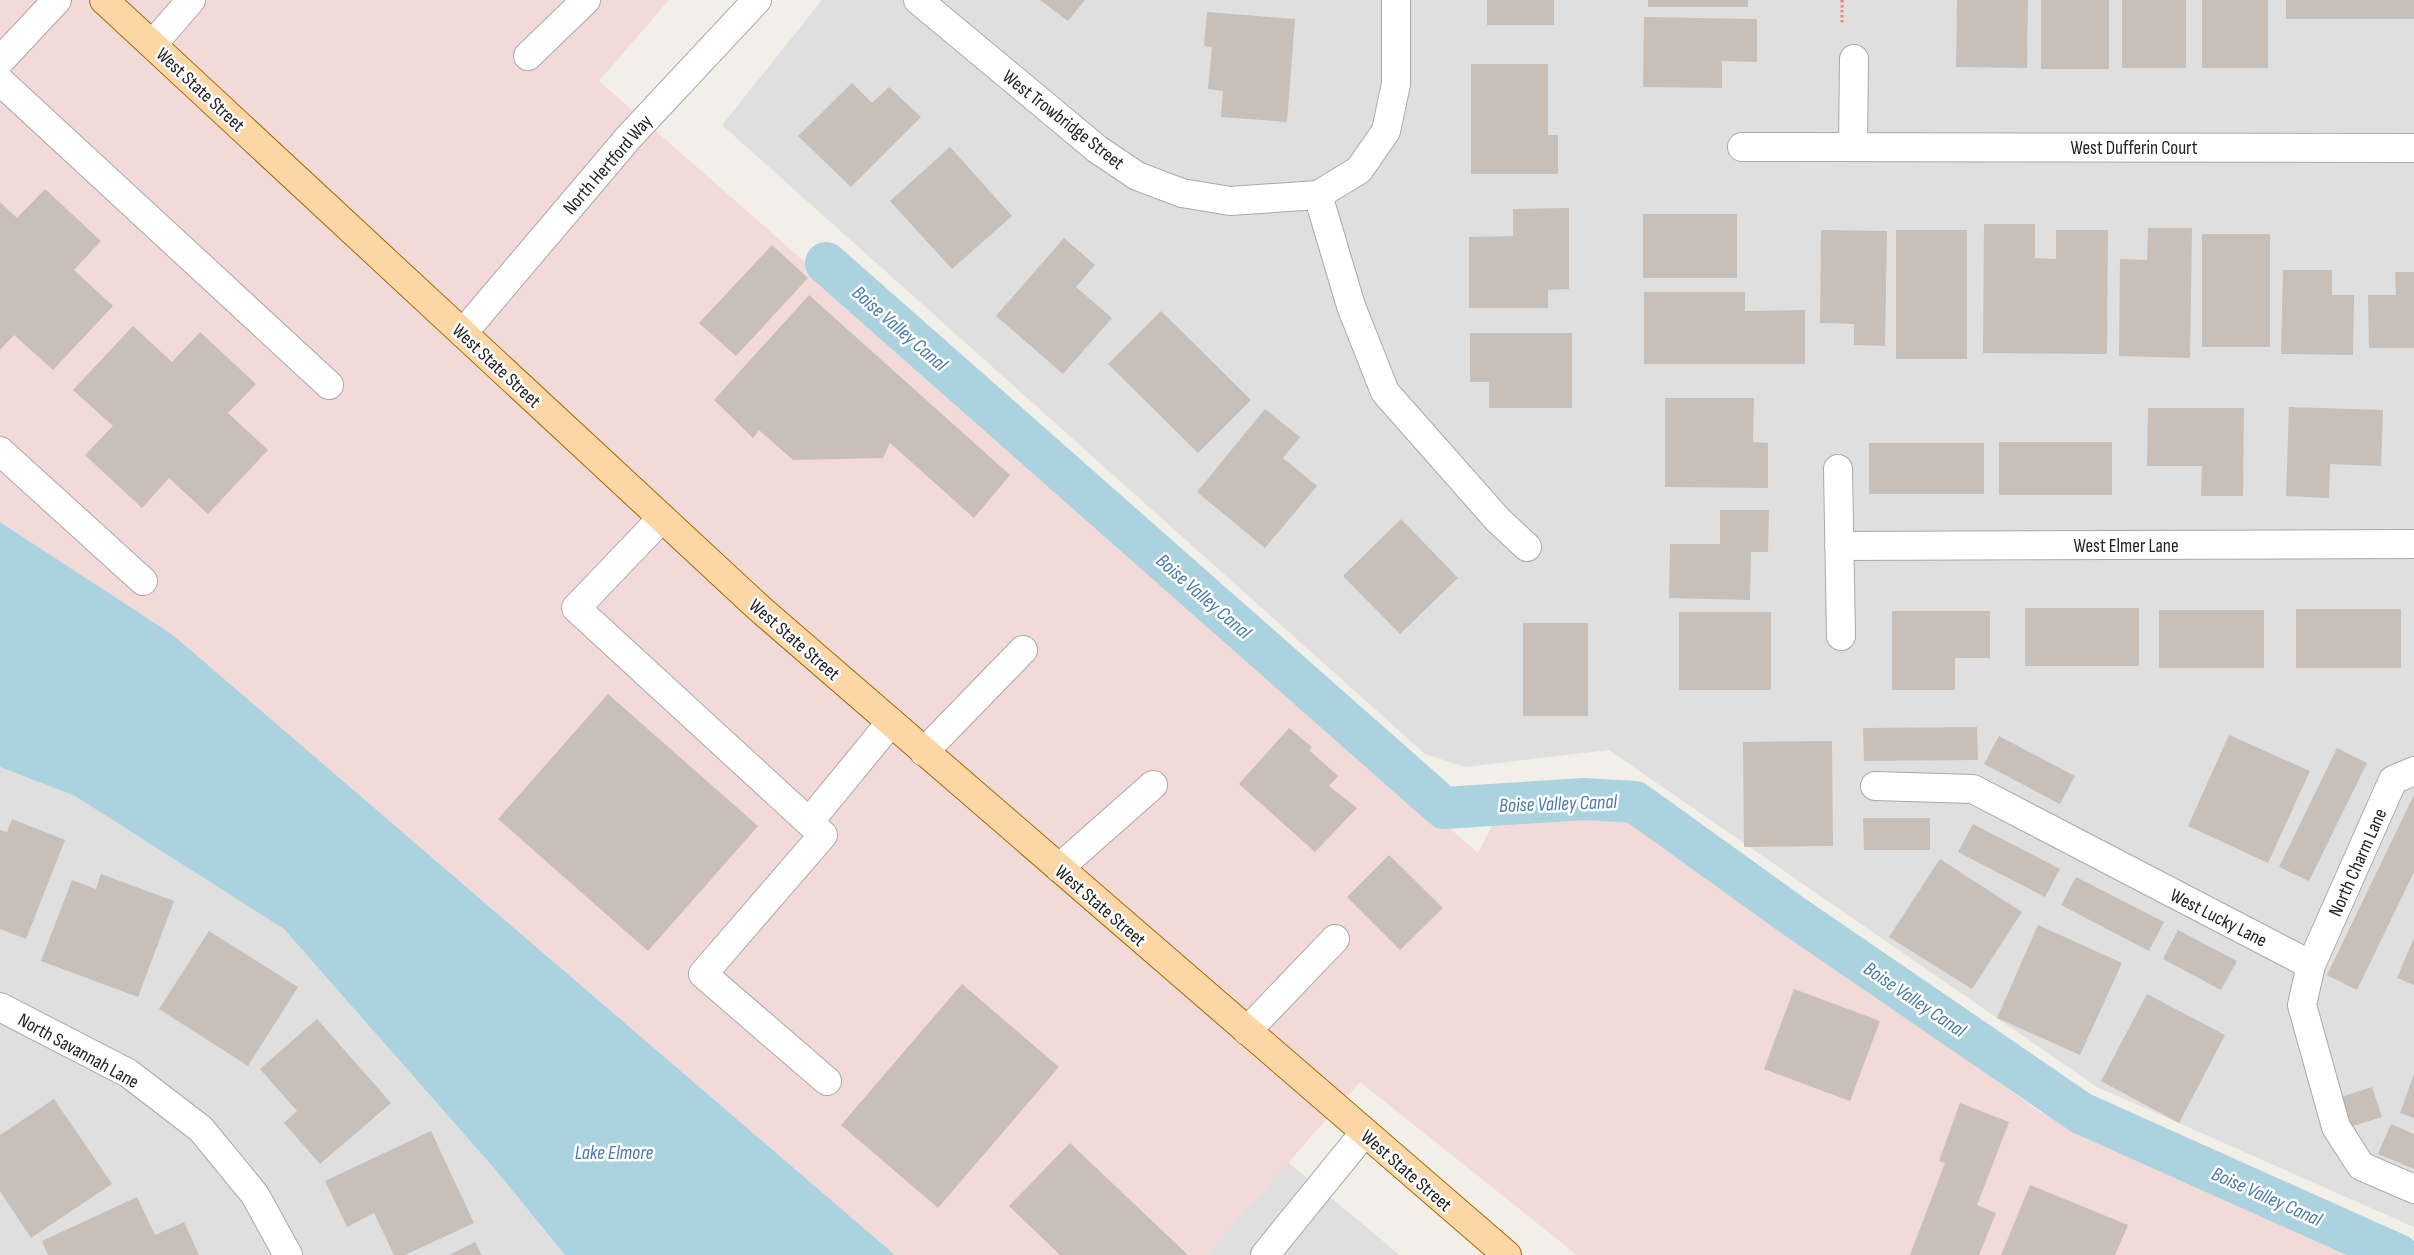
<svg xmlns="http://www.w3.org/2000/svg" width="2414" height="1255" font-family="'Sofia Sans Condensed',sans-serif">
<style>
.residential{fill:#e0dfdf}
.commercial{fill:#f2dad9}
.water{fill:#aad3df}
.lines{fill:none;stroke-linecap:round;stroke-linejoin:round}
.canal{stroke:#aad3df;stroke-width:42}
.building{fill:#c7bfb8}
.minor-casing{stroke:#a9a9a9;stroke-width:30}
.major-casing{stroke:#a06b00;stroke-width:30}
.path{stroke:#fa8072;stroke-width:3;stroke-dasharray:2.5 2.5;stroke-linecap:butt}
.minor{stroke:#fff;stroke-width:28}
.major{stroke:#fcd6a4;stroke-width:28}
.labels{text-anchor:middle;stroke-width:5;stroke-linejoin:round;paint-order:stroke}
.street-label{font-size:19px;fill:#222;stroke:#fff}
.water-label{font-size:20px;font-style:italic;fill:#4a7aab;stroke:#fff}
</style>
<rect width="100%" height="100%" fill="#f2efe9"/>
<path class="residential" d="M822,0H2414V1227L2097,1087L1609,750L1465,767L1425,754L722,125Z
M0,767L75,796L284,929L493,1167L565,1255H0Z
M1288,1162L1400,1255H1206Z"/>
<path class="commercial" d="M0,0H669L599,81L1478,853L1496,818L1624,806L2038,1111L2357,1255H1577L1360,1082L1206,1255H895L173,635L0,522Z"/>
<path class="water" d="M0,522L173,635L895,1255H565L493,1167L284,929L75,796L0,767Z"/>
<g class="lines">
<path class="canal" d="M826,263L1444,808L1584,799L1635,802L1792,915L2081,1113L2398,1255"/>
</g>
<path class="building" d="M1040,0H1085L1068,21Z
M1487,0H1554V25H1487Z
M1648,0H1748V7H1648Z
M1957,0H2028L2027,68L1956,67Z
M2041,0H2109V69H2041Z
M2122,0H2186V68H2122Z
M2202,0H2268V68H2202Z
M2286,0H2414V19H2286Z
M1207,12L1295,19L1287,122L1221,117L1223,91L1208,89L1212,47L1204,46Z
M1644,17L1757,19V62L1722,61V88L1643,87Z
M1471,64H1548V135H1558V174H1471Z
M852,83L872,103L889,87L921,117L851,187L798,136Z
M950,147L1012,216L952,269L890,201Z
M45,189L101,241L74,270L113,306L53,370L14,335L0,350V202L17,218Z
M1569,208V289L1548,290V308H1469V237L1513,236V209Z
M1643,214H1737V278H1643Z
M1984,224H2035V258L2056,259V230H2108L2107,354L1983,353Z
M2148,228H2192L2190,358L2119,356L2120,259L2147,260Z
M1821,230L1887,231L1885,346L1854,345V324L1820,323Z
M1896,230H1967V359H1896Z
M2202,234H2270V347H2202Z
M1064,238L1095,265L1076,287L1112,318L1063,374L996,316Z
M772,245L808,278L736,356L699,323Z
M2283,270H2332V295H2354L2353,355L2281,354Z
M2395,272H2414V348H2369L2368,295H2396Z
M1644,292H1745V311L1805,310V364H1644Z
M809,295L1010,475L974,518L890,443L883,458L793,460L759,430L753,438L714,400Z
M1161,311L1251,400L1198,453L1108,364Z
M133,326L172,362L200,332L256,384L228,413L268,450L208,514L169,478L142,508L85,455L113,426L73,390Z
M1470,333H1572V408H1489V382H1470Z
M1665,398H1754L1753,442L1768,443V488L1665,487Z
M2289,407L2383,410L2381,466L2330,464L2329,498L2286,496Z
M2148,408H2244L2243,496H2201L2202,466H2147Z
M1265,409L1300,437L1283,458L1317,486L1265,548L1197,492Z
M1999,442H2112V495H1999Z
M1869,443H1984V494H1869Z
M1720,510H1769L1768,552H1751L1750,600L1669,598L1670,544H1720Z
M1401,519L1458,578L1400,634L1343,576Z
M2025,608H2139V666H2025Z
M2296,609H2401V668H2296Z
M2159,610H2264V668H2159Z
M1892,611H1990V658H1955V690H1892Z
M1679,612H1771V690H1679Z
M1523,623H1588V716H1523Z
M608,694L758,826L648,951L498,819Z
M1977,727L1978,760L1864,761L1863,728Z
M1289,728L1312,747L1309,750L1338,776L1329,786L1357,808L1315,852L1239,784Z
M2229,735L2310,771L2268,863L2188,826Z
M1999,736L2075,776L2060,804L1984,764Z
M1832,741L1833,846L1744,847L1743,742Z
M2337,748L2367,763L2309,881L2279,867Z
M2414,795V872L2357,990L2327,975Z
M1863,818H1930V850H1864Z
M12,819L65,840L26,939L0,929V830L7,832Z
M1973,824L2060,869L2045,897L1958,852Z
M1389,855L1443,908L1400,950L1347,897Z
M1940,859L2022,912L1972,989L1889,937Z
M101,874L174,901L138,997L41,961L72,880L96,889Z
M2076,877L2164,922L2149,951L2061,905Z
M2038,925L2122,963L2080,1055L1997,1018Z
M2178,930L2237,961L2221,990L2163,959Z
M209,931L298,987L248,1066L159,1009Z
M2414,938V985L2397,978Z
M962,984L1059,1067L938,1208L841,1125Z
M1794,989L1880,1021L1850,1101L1764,1069Z
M2147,994L2225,1035L2179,1123L2101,1081Z
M317,1019L391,1103L320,1164L284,1123L297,1111L260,1069Z
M2414,1074V1118L2400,1113Z
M2372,1087L2382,1117L2350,1127L2341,1097Z
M54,1099L112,1184L31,1238L0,1191V1135Z
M1960,1103L2009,1122L1977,1205L1996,1213L1979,1255H1910L1945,1163L1939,1161Z
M2391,1124L2414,1134V1169L2378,1154Z
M431,1131L474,1223L405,1255H394L374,1213L347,1227L325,1181Z
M1070,1143L1188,1255H1060L1009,1206Z
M2030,1185L2128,1225L2115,1255H2001Z
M137,1197L155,1235L184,1222L199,1255H48L42,1241Z
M475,1242L482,1255H449Z"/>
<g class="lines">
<defs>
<path id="minor" d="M918,0L1097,149L1137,176L1182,193L1230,201L1318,195L1359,170L1386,131L1396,84V0
M153,44L191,0
M528,56L586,0
M0,61L57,0
M0,81L329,385
M1742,147L2414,148
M1853,147L1854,59
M1318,195L1351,306L1385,392L1498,520L1527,547
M463,333L629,137L757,0
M0,451L143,581
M1838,469L1841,636
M662,518L576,608L823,835L703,974L827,1081
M1839,546L2414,544
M924,752L1023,650
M2414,771L2393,780L2311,965L2302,1005L2336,1127L2361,1166L2414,1189
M1875,786L1973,789L2311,965
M809,822L891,722
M1059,868L1153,785
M0,1007L128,1073L201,1129L255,1195L288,1255
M1247,1031L1335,939
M1265,1255L1364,1133"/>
<path id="major" d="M104,0L759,608L1507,1255"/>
</defs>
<use href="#minor" class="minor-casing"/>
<use href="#major" class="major-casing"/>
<path class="path" d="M1842,0V23"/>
<use href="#minor" class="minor"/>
<use href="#major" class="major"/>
</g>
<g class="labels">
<g class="street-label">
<text transform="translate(201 89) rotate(43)" y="7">West State Street</text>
<text transform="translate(1064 119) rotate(38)" y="7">West Trowbridge Street</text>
<text x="2134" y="154">West Dufferin Court</text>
<text transform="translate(607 164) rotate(-49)" y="7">North Hertford Way</text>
<text transform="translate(497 365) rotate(43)" y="7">West State Street</text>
<text x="2126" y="552">West Elmer Lane</text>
<text transform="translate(795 639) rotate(41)" y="7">West State Street</text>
<text transform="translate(2357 862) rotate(-66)" y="7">North Charm Lane</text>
<text transform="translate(1101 905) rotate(41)" y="7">West State Street</text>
<text transform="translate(2219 917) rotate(27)" y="7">West Lucky Lane</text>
<text transform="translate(79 1050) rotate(29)" y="7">North Savannah Lane</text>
<text transform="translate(1407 1170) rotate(41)" y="7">West State Street</text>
</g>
<g class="water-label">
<text transform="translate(900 328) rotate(41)" y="7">Boise Valley Canal</text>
<text transform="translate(1204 596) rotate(41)" y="7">Boise Valley Canal</text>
<text transform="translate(1558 803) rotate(-2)" y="7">Boise Valley Canal</text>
<text transform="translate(1915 999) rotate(34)" y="7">Boise Valley Canal</text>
<text x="614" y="1159">Lake Elmore</text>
<text transform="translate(2267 1196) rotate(24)" y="7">Boise Valley Canal</text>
</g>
</g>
</svg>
